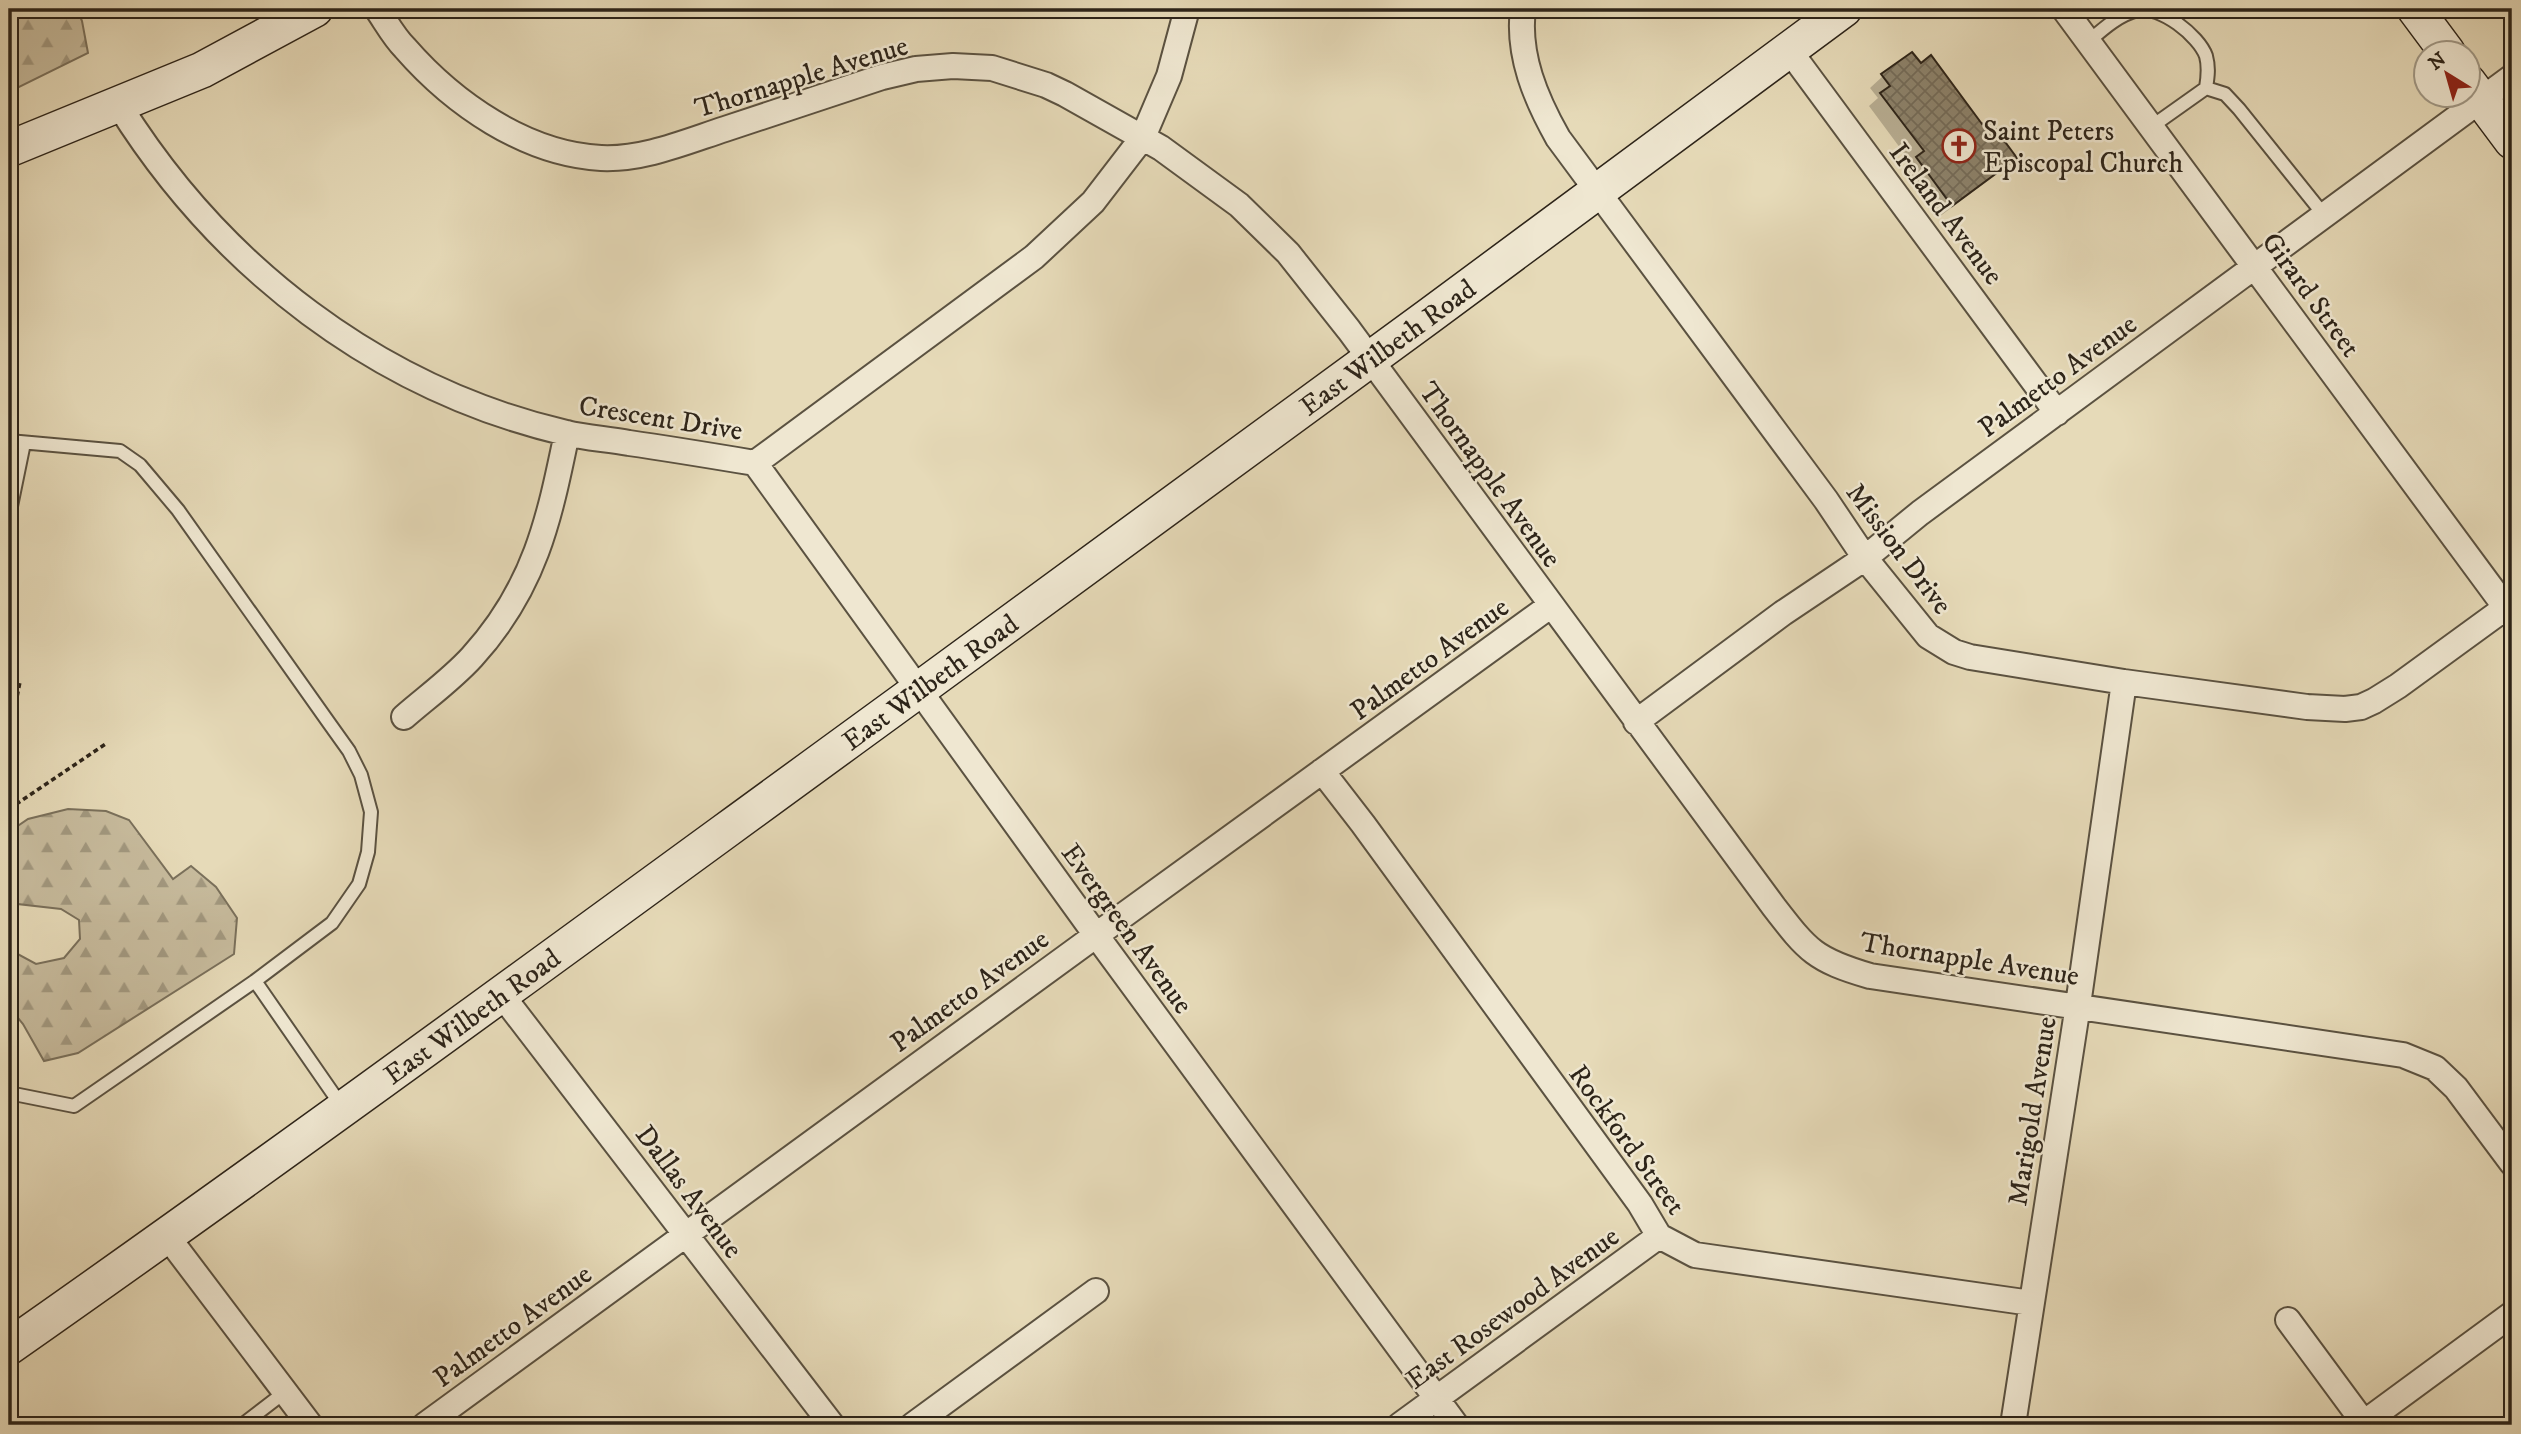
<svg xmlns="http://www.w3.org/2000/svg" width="2521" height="1434" font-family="'IM FELL DW Pica',serif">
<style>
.forest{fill:url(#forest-firs);stroke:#7a705b;stroke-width:2}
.shadow{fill:#0003}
.building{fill:url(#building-cross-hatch);stroke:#2d2419;stroke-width:2}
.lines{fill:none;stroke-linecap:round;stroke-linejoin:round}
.lane-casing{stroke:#5b5241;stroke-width:16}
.street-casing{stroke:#5b5241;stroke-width:28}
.secondary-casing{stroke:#2d2419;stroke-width:38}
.path{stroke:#2d2419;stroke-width:3.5;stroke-dasharray:5 3.5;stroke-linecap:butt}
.lane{stroke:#efe7d1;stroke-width:12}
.street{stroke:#efe7d1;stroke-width:24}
.secondary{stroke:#efe7d1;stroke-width:35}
.labels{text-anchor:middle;stroke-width:5;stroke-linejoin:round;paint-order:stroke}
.street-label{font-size:28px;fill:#2d2419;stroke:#efe7d1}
.poi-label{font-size:28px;fill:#2d2419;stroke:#efe7d1;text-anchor:start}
</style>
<defs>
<pattern id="forest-firs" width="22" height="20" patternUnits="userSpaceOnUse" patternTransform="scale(1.75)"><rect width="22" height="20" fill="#c7bb9d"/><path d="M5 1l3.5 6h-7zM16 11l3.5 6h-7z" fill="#a2987f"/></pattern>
<pattern id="building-cross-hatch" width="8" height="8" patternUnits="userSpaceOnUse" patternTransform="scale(1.75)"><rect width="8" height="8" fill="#8d836c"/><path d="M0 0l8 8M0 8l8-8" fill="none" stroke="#746b58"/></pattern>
</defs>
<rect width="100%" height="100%" fill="#e6dab8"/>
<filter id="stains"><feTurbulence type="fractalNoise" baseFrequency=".00286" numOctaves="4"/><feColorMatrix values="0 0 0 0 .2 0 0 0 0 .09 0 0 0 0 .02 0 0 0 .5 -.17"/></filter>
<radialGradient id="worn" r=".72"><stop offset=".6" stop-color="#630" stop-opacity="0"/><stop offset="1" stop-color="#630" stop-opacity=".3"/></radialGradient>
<path class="forest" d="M9,9H77L82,21L88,53L9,92Z
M68,809L106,811L129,820L173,879L191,866L216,887L237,918L234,954L78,1053L44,1061L23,1024L9,1007V956L14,952L36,964L64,958L80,939L79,920L61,909L9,903V832L28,819Z"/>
<path class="shadow" d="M1883,76L1982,127L2015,158L2002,170L1939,217L1904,171L1912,164L1869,106L1878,98L1870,88Z"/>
<path class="building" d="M1912,52L1921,63L1931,55L1982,124L1989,120L2017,158L1952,206L1916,157L1924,151L1880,93L1890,86L1881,74Z"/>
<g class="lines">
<defs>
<path id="lane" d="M2088,42C2103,29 2118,15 2138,10C2160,5 2199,36 2206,56C2209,67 2208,76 2206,88L2151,127
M2206,88L2225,94L2239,109L2324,215
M9,441L120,451L140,465L178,510L329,723L349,751L361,775L371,812L368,852L359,884L332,923L255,981L343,1108
M9,516L24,443
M9,1093L74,1106L255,981
M242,1425L285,1392"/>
<path id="street" d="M377,9C386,22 394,37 405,48C453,103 525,154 601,158C643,160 685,142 725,129C777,112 830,94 882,77L916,69L953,66L992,68L1046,85L1065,94L1161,148L1239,205L1288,253L1349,330L1774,907C1808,951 1815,960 1870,976L2403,1055L2435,1068L2456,1088L2512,1163
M1523,9C1517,55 1536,99 1558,138L1826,500L1865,558L1928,636L1954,652L1970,657L2124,682L2307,707L2345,709L2361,707L2374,701L2398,686L2512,603
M2064,9L2512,616
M1789,50L2057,413
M119,105C220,267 378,389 566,433C586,438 608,439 629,443C671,449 713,456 755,463L1034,257L1093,202L1143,137L1169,76L1187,9
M755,463L1096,935L1456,1425
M404,717C427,697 452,679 472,657C535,588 549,520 567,433
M1636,722L1783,613L1865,558L1920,513L2512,77
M1322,771L1363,824L1640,1204L1659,1236L1695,1255L2031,1303
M501,994L832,1425
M167,1236L310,1425
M2288,1320L2364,1423
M425,1425L1117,920L1550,606
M913,1425L1096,1291
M1400,1425L1659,1236
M2013,1425L2078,1005L2124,682
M2361,1425L2512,1314"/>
<g id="secondary">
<path d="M2415,9L2447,52"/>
<path d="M2468,82L2512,141"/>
<path d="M9,149L202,70L315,9"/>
<path id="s1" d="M9,1347C311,1135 608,916 906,699C1219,470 1533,241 1844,9"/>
</g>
</defs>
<use href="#lane" class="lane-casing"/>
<use href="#street" class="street-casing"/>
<use href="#secondary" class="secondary-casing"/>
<path class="path" d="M9,738L20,682
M9,809L107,743"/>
<use href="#lane" class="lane"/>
<use href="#street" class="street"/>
<use href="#secondary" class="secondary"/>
</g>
<defs>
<symbol id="church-ring" viewBox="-11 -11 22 22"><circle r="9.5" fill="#efe7d1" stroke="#8f2418" stroke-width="1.5"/><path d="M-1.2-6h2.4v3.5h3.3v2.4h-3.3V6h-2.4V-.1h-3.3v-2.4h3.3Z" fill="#8f2418"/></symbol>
</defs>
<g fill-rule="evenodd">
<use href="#church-ring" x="1940" y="127" width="38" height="38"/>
</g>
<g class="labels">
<g class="street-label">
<text transform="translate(801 76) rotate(-17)" y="10">Thornapple Avenue</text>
<text transform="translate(1947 213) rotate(53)" y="10">Ireland Avenue</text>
<text transform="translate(2312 294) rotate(54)" y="10">Girard Street</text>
<text dy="10" stroke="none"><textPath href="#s1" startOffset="1703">East Wilbeth Road</textPath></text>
<text transform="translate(2057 375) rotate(-36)" y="10">Palmetto Avenue</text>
<text transform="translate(661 417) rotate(9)" y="10">Crescent Drive</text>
<text transform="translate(1491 474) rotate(54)" y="10">Thornapple Avenue</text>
<text transform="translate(1900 548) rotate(53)" y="10">Mission Drive</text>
<text transform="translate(1429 658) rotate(-36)" y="10">Palmetto Avenue</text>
<text dy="10" stroke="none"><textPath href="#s1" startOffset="1136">East Wilbeth Road</textPath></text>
<text transform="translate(1128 928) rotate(54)" y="10">Evergreen Avenue</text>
<text transform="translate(1970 958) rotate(9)" y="10">Thornapple Avenue</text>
<text transform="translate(969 990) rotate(-36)" y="10">Palmetto Avenue</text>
<text dy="10" stroke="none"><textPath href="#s1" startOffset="569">East Wilbeth Road</textPath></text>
<text transform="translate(2031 1111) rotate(-81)" y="10">Marigold Avenue</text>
<text transform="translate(1628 1139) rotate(54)" y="10">Rockford Street</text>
<text transform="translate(690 1191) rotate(53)" y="10">Dallas Avenue</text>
<text transform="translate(1512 1307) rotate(-36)" y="10">East Rosewood Avenue</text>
<text transform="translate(512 1325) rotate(-36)" y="10">Palmetto Avenue</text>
</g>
<g class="poi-label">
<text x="1983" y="140">Saint Peters<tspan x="1983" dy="32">Episcopal Church</tspan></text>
</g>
</g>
<rect width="2521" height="1434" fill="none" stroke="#e6dab8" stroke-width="35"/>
<rect x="10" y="10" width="2500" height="1413" fill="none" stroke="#2d2419" stroke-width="3.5"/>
<rect x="18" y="18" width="2486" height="1399" fill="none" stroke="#2d2419" stroke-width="2"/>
<g transform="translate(2447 74) rotate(323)"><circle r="33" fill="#efe7d1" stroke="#a19987" stroke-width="2"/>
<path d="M0-5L12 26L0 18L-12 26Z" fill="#8f2418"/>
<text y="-10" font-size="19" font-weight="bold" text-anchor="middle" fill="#2d2419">N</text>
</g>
<rect width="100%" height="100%" filter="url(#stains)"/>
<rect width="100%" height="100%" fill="url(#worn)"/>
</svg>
